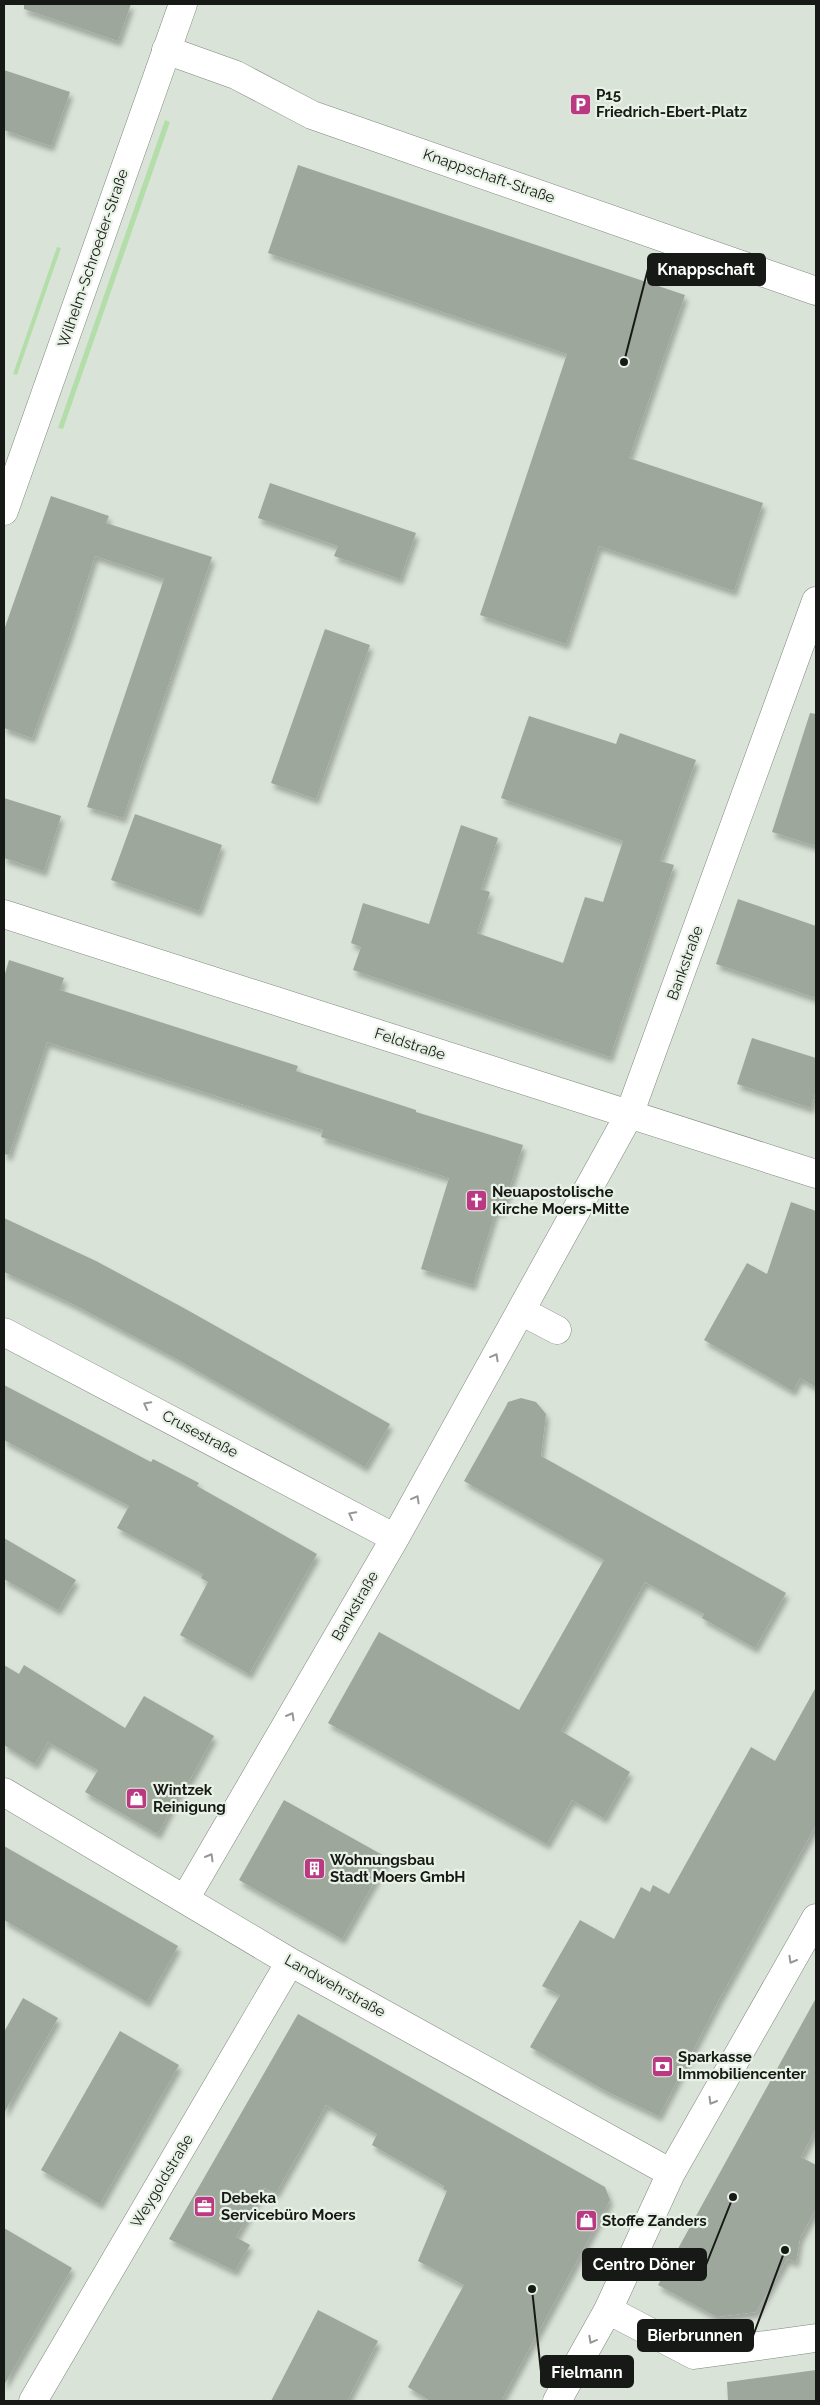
<svg xmlns="http://www.w3.org/2000/svg" width="820" height="2405" font-family="Raleway,sans-serif">
<style>
.green{fill:#b4dea9}
.building{fill:#9ea79c;filter:url(#shadow)}
.lines{fill:none;stroke-linecap:round;stroke-linejoin:round}
.street-casing{stroke:#7e877d;stroke-width:29}
.secondary-casing{stroke:#7e877d;stroke-width:29}
.street{stroke:#fff;stroke-width:28}
.secondary{stroke:#fff;stroke-width:28}
.oneway{stroke:#969896}
.labels{text-anchor:middle;stroke-width:4.5;stroke-linejoin:round;paint-order:stroke}
.poi-label{font-size:15px;font-weight:bold;fill:#161915;stroke:#e8f1e5;text-anchor:start}
.street-label{font-size:15px;fill:#161915;stroke:#e8f1e5}
.leader{fill:none;stroke:#161915;stroke-width:2}
.callout-dot{fill:#161915;stroke:#e8f1e5;stroke-width:2}
.callout{fill:#161915;stroke:#161915;stroke-width:2}
.callout-label{font-size:16px;text-anchor:middle;font-weight:bold;fill:#fff}
</style>
<defs>
<filter id="shadow"><feDropShadow dx="3" dy="5.5" stdDeviation="2.5" flood-color="#0004"/></filter>
</defs>
<rect width="100%" height="100%" fill="#dae3d8"/>
<path class="green" d="M165,120L170,122L63,429L58,428Z
M57,247L61,248L17,375L13,374Z"/>
<path class="building" d="M24,4H131L118,41L24,9Z
M4,70L70,92L51,146L4,130Z
M298,165L685,295L629,458L763,503L734,591L599,546L566,644L480,615L567,354L268,253Z
M270,483L416,533L400,579L334,556L338,546L258,518Z
M51,496L109,516L106,523L212,557L123,818L87,807L164,579L95,556L69,637L32,738L4,728V630Z
M325,629L370,645L316,799L271,783Z
M810,713L816,714V846L772,832Z
M529,716L616,744L620,733L696,760L660,861L674,865L610,1057L353,970L361,947L351,943L363,903L429,924L461,825L498,838L481,889L490,892L477,933L563,963L585,897L603,902L623,841L501,798Z
M4,798L61,816L44,871L4,858Z
M135,814L222,845L199,911L111,880Z
M738,899L816,926V998L716,964Z
M9,960L64,978L60,990L298,1066L296,1071L416,1110V1112L523,1145L502,1212L496,1210L473,1285L421,1269L449,1178L321,1137L323,1130L47,1042L9,1155L4,1154V977Z
M752,1038L816,1058V1090L811,1108L737,1084Z
M791,1202L816,1211V1387L800,1378L793,1391L704,1340L747,1263L767,1274Z
M4,1218L96,1261L182,1307L390,1424L365,1467L175,1358L73,1304L4,1272Z
M4,1385L151,1462L153,1459L199,1483L197,1486L317,1554L249,1674L180,1635L208,1582L201,1578L203,1574L117,1528L129,1506L4,1440Z
M521,1398L536,1402L546,1414L541,1456L786,1593L755,1648L702,1618L704,1614L645,1582L561,1731L630,1772L604,1818L572,1800L547,1844L328,1723L379,1632L519,1710L604,1560L464,1481L505,1408L508,1402Z
M4,1538L76,1580L58,1610L4,1579Z
M4,1665L19,1674L24,1665L125,1728L144,1696L214,1736L192,1776L183,1790L181,1789L158,1834L85,1792L98,1770L48,1742L35,1764L4,1745Z
M816,1687V1825L720,1998L659,2116L606,2091L530,2047L560,1995L542,1986L580,1920L614,1939L641,1887L650,1892L653,1885L669,1894L751,1747L775,1761Z
M284,1800L388,1858L342,1939L239,1880Z
M4,1846L178,1946L147,2002L4,1920Z
M23,1998L58,2018L4,2113V2032Z
M816,1998V2129L801,2157L816,2165V2209L800,2238L796,2262L787,2259L756,2312L717,2317L658,2285Z
M298,2014L605,2187L610,2200L501,2401H430L408,2387L464,2285L418,2261L447,2191L443,2189L444,2186L372,2145L377,2134L326,2105L276,2193L264,2188L236,2237L250,2245L235,2271L169,2239Z
M120,2031L179,2065L100,2204L41,2170Z
M4,2228L72,2268L4,2385Z
M318,2310L378,2341L347,2401H271Z
M816,2370V2401H728L727,2382Z"/>
<g class="lines">
<defs>
<path id="street" d="M166,50L236,75L312,115L816,291
M4,914L816,1174
M521,1311L557,1330
M4,1332L395,1538
M4,1792L290,1962L671,2173
M185,1899L395,1538L629,1115L816,601
M608,2310L694,2355L816,2338
M33,2401L290,1962
M557,2401L608,2310L671,2173L816,1918"/>
<path id="secondary" d="M4,511L183,4"/>
</defs>
<use href="#street" class="street-casing"/>
<use href="#secondary" class="secondary-casing"/>
<use href="#street" class="street"/>
<use href="#secondary" class="secondary"/>
</g>
<defs><path id="oneway-chevron" d="M-2-3.5L2.5 0L-2 3.5" fill="none" stroke-width="1.6" stroke-linecap="round" stroke-linejoin="round" transform="scale(1.25)"/></defs>
<g class="oneway">
<use href="#oneway-chevron" transform="translate(495 1357) rotate(-61)"/>
<use href="#oneway-chevron" transform="translate(147 1405) rotate(-152)"/>
<use href="#oneway-chevron" transform="translate(416 1499) rotate(-61)"/>
<use href="#oneway-chevron" transform="translate(352 1515) rotate(-152)"/>
<use href="#oneway-chevron" transform="translate(291 1716) rotate(-60)"/>
<use href="#oneway-chevron" transform="translate(210 1857) rotate(-60)"/>
<use href="#oneway-chevron" transform="translate(792 1960) rotate(120)"/>
<use href="#oneway-chevron" transform="translate(712 2101) rotate(120)"/>
<use href="#oneway-chevron" transform="translate(592 2340) rotate(119)"/>
</g>
<defs>
<symbol id="parking-square" viewBox="-11 -11 22 22"><rect x="-9" y="-9" width="18" height="18" rx="4" fill="#ba3982" stroke="#e8f1e5"/><path d="M-3.5-5.5H1a3.5 3.5 0 0 1 0 7H-1V5.5H-3.5ZM-1-3.4V-.6H.8a1.4 1.4 0 0 0 0-2.8Z" fill="#fff"/></symbol>
<symbol id="church-square" viewBox="-11 -11 22 22"><rect x="-9" y="-9" width="18" height="18" rx="4" fill="#ba3982" stroke="#e8f1e5"/><path d="M-1.2-6h2.4v3.5h3.3v2.4h-3.3V6h-2.4V-.1h-3.3v-2.4h3.3Z" fill="#fff"/></symbol>
<symbol id="shop-square" viewBox="-11 -11 22 22"><rect x="-9" y="-9" width="18" height="18" rx="4" fill="#ba3982" stroke="#e8f1e5"/><path d="M-5-2.5h2.3a2.7 3.5 0 0 1 5.4 0H5L5.5 6h-11ZM-1.5-2.5h3a1.5 2.3 0 0 0-3 0Z" fill="#fff"/></symbol>
<symbol id="building-square" viewBox="-11 -11 22 22"><rect x="-9" y="-9" width="18" height="18" rx="4" fill="#ba3982" stroke="#e8f1e5"/><path d="M-4-6H4V6H1V3H-1V6H-4ZM-2.5-4.3h1.7v1.8h-1.7ZM.8-4.3h1.7v1.8H.8ZM-2.5-1h1.7V.8h-1.7ZM.8-1h1.7V.8H.8Z" fill="#fff"/></symbol>
<symbol id="bank-square" viewBox="-11 -11 22 22"><rect x="-9" y="-9" width="18" height="18" rx="4" fill="#ba3982" stroke="#e8f1e5"/><path d="M-6-4H6V4H-6ZM0-2.3a2.3 2.3 0 1 0 0 4.6a2.3 2.3 0 1 0 0-4.6Z" fill="#fff"/></symbol>
<symbol id="office-square" viewBox="-11 -11 22 22"><rect x="-9" y="-9" width="18" height="18" rx="4" fill="#ba3982" stroke="#e8f1e5"/><path d="M-6-3h4V-5.5h4V-3h4V5H-6ZM-1-4.5V-3h2v-1.5ZM-6 0V1H6V0Z" fill="#fff"/></symbol>
</defs>
<g fill-rule="evenodd">
<use href="#parking-square" x="568" y="92" width="25" height="25"/>
<use href="#church-square" x="464" y="1188" width="25" height="25"/>
<use href="#shop-square" x="124" y="1786" width="25" height="25"/>
<use href="#building-square" x="302" y="1856" width="25" height="25"/>
<use href="#bank-square" x="650" y="2054" width="25" height="25"/>
<use href="#office-square" x="192" y="2194" width="25" height="25"/>
<use href="#shop-square" x="574" y="2208" width="25" height="25"/>
</g>
<g class="labels">
<g class="poi-label">
<text x="596" y="100">P15<tspan x="596" dy="17">Friedrich-Ebert-Platz</tspan></text>
<text x="492" y="1197">Neuapostolische<tspan x="492" dy="17">Kirche Moers-Mitte</tspan></text>
<text x="153" y="1795">Wintzek<tspan x="153" dy="17">Reinigung</tspan></text>
<text x="330" y="1865">Wohnungsbau<tspan x="330" dy="17">Stadt Moers GmbH</tspan></text>
<text x="678" y="2062">Sparkasse<tspan x="678" dy="17">Immobiliencenter</tspan></text>
<text x="221" y="2203">Debeka<tspan x="221" dy="17">Servicebüro Moers</tspan></text>
<text x="602" y="2226">Stoffe Zanders</text>
</g>
<g class="street-label">
<text transform="translate(489 176) rotate(19)" y="5">Knappschaft-Straße</text>
<text transform="translate(93 258) rotate(-71)" y="5">Wilhelm-Schroeder-Straße</text>
<text transform="translate(685 963) rotate(-70)" y="5">Bankstraße</text>
<text transform="translate(410 1044) rotate(18)" y="5">Feldstraße</text>
<text transform="translate(200 1434) rotate(28)" y="5">Crusestraße</text>
<text transform="translate(355 1606) rotate(-60)" y="5">Bankstraße</text>
<text transform="translate(335 1986) rotate(29)" y="5">Landwehrstraße</text>
<text transform="translate(162 2181) rotate(-59)" y="5">Weygoldstraße</text>
</g>
</g>
<path class="leader" d="M624 362L648 269M733 2197L706 2265M785 2250L753 2336M532 2289L541 2372"/>
<g class="callout-dot">
<circle cx="624" cy="362" r="5"/>
<circle cx="733" cy="2197" r="5"/>
<circle cx="785" cy="2250" r="5"/>
<circle cx="532" cy="2289" r="5"/>
</g>
<g class="callout">
<rect x="648" y="254" width="117" height="31" rx="5"/>
<rect x="583" y="2249" width="123" height="31" rx="5"/>
<rect x="638" y="2320" width="115" height="31" rx="5"/>
<rect x="541" y="2356" width="92" height="31" rx="5"/>
</g>
<g class="callout-label">
<text x="706" y="275">Knappschaft</text>
<text x="644" y="2270">Centro Döner</text>
<text x="695" y="2341">Bierbrunnen</text>
<text x="587" y="2378">Fielmann</text>
</g>
<rect width="820" height="2405" fill="none" stroke="#161915" stroke-width="10"/>
</svg>
